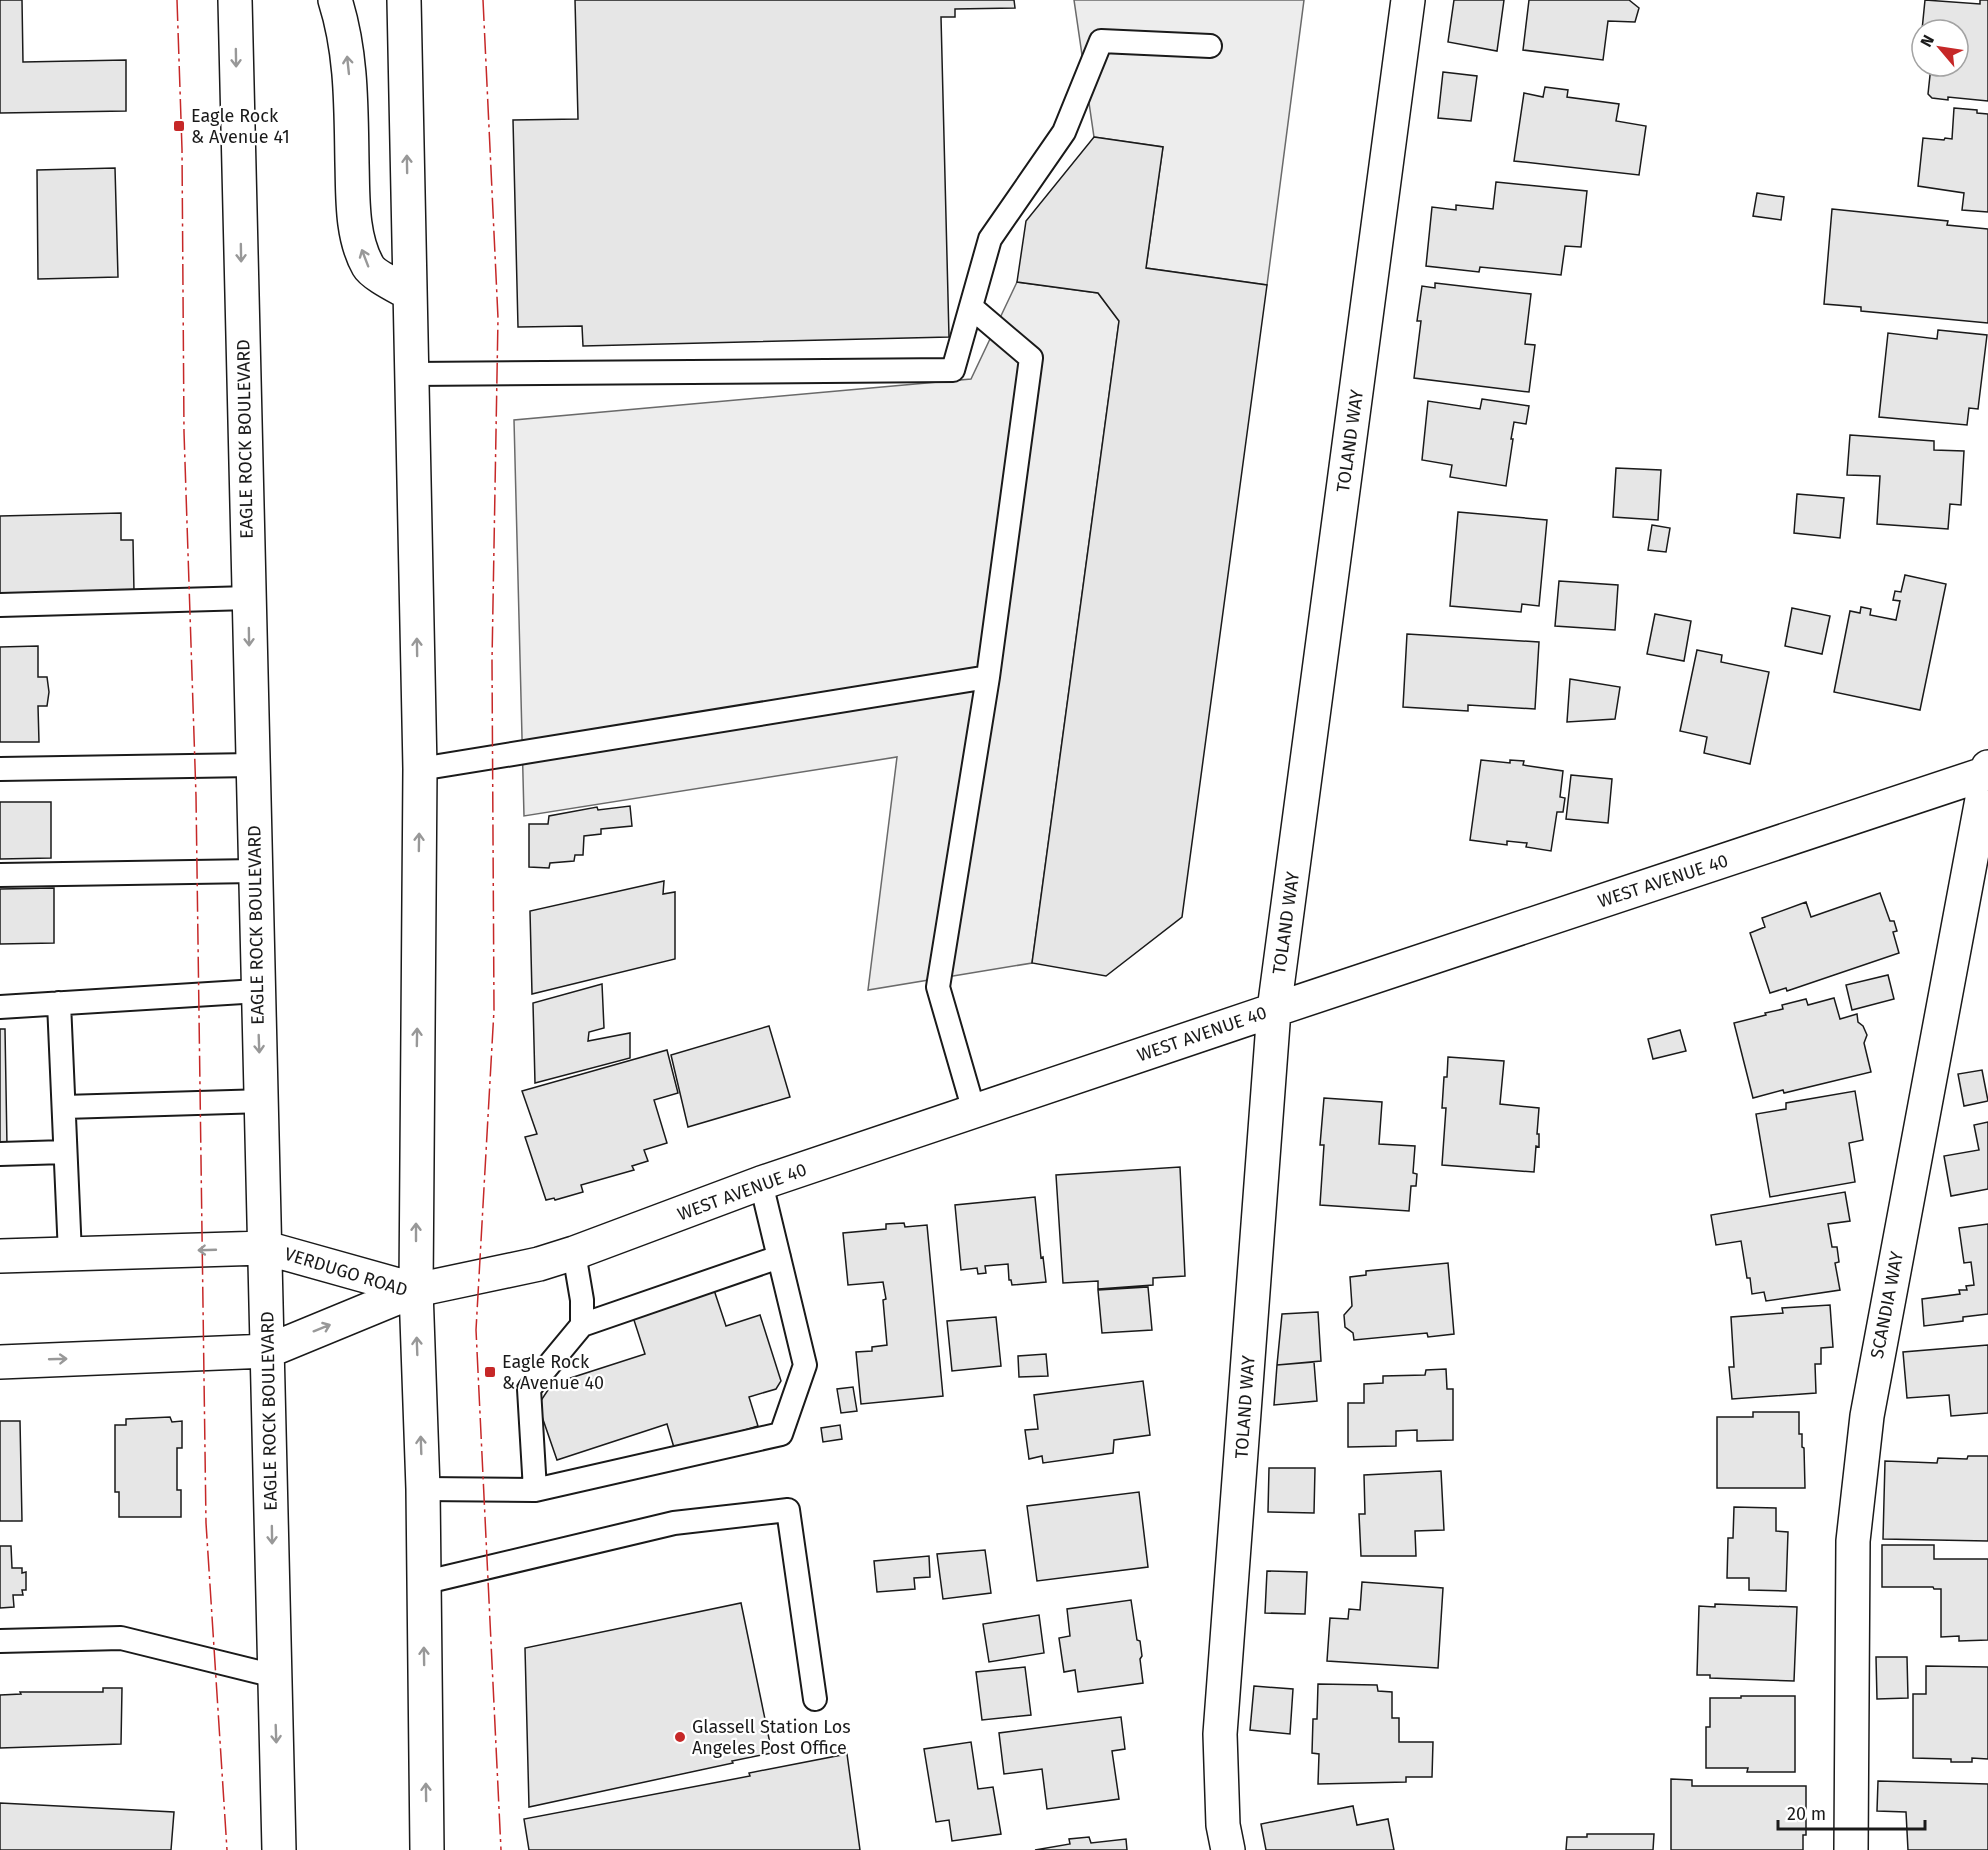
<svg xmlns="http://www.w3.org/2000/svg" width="1988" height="1850" font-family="'Fira Sans',sans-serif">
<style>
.parking{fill:#ededed;stroke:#6a6a6a;stroke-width:1.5}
.building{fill:#e6e6e6;stroke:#1a1a1a;stroke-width:1.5}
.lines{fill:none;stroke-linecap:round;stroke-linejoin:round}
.service-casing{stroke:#1a1a1a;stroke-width:26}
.minor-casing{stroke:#1a1a1a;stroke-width:36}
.secondary-casing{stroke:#1a1a1a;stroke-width:36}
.service{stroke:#fff;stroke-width:22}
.minor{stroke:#fff;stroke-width:33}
.secondary{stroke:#fff;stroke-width:33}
.power{stroke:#c62828;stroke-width:1.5;stroke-dasharray:21 4.5 3 4.5;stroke-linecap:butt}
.oneway{stroke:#989898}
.poi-dot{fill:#c62828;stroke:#fff;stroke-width:2}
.labels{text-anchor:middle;stroke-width:4.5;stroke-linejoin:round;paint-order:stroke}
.poi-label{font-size:18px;fill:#1a1a1a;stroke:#fff;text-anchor:start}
.street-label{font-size:18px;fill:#1a1a1a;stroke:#fff}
</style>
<rect width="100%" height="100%" fill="#fff"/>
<path class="parking" d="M1074,0H1304L1267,285L1146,268L1163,147L1094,137Z
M1017,282L1098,293L1119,321L1032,963L868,990L897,757L524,816L514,420L971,379Z"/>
<path class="building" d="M0,0H22L23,62L126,60V111L0,113Z
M575,0H1014L1015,8L955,9V17H941L949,337L583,346L582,326L518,327L513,120L578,119Z
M1454,0H1504L1497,51L1448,42Z
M1529,0H1629L1639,8L1635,22L1608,21L1603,60L1523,50Z
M1925,0L1980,4V0H1988V101L1948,97V100L1932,98L1928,94L1931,66H1958V30H1922Z
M1443,72L1477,76L1471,121L1438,118Z
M1545,87L1568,90L1567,97L1619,104L1616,121L1646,126L1639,175L1514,161L1524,93L1543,97Z
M1954,108L1977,110V113L1988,114V212L1962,210L1964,193L1918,186L1923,138L1944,140L1945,138L1952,139Z
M1094,137L1163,147L1146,268L1267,285L1182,917L1106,976L1032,963L1119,321L1098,293L1017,282L1026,221Z
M115,168L118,277L38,279L37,170Z
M1496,182L1587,191L1581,247L1565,246L1561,275L1480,267L1479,272L1426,266L1432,207L1456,210V205L1493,209Z
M1757,193L1784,197L1781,220L1753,216Z
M1832,209L1948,221L1947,225L1988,229V323L1861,311V307L1824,304Z
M1435,283L1531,294L1525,344L1535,345L1529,392L1414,378L1421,321H1417L1422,286L1435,288Z
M1938,330L1987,335L1978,409L1969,408L1967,425L1879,417L1888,333L1937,339Z
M1482,399L1529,406L1526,424L1514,422L1511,439H1513L1506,486L1450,477L1452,465L1422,460L1428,401L1480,409Z
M1850,435L1934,441V450L1964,451L1961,505L1950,504L1948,529L1877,524L1880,476L1847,475Z
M1616,468L1661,470L1658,520L1613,517Z
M1797,494L1844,498L1840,538L1794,533Z
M1458,512L1547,520L1539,606L1522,604L1521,612L1450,606Z
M121,513V540H133L134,592L0,594V516Z
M1652,525L1670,528L1666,552L1648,550Z
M1905,575L1946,584L1920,710L1834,692L1850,611L1860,613L1861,607L1871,609L1870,615L1896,620L1900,601L1893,600L1895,591L1901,592Z
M1559,581L1618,585L1615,630L1555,626Z
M1792,608L1830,616L1822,654L1785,646Z
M1655,614L1691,621L1684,661L1647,654Z
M1407,634L1539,642L1535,709L1468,705V711L1403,707Z
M38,646V677H47L49,692L47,706H38L39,742H0V647Z
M1697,650L1722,655L1721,662L1769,672L1750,764L1704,753L1707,737L1680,731Z
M1570,679L1620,687L1615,719L1567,722Z
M1481,760L1510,763V760L1524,761L1523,765L1563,771L1560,797L1565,798L1563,812H1557L1551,851L1526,847L1527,843L1507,841V845L1470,840Z
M1571,775L1612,779L1608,823L1566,819Z
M0,802H51V858L0,859Z
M630,806L632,826L601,829V834L584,836L583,855H575L574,861L550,863L549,868L529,867V824H548L549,816L597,807L598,810Z
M664,881L663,894L675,892V959L532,994L530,911Z
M54,888V943L0,944V889Z
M1880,893L1890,921H1894L1897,931L1893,932L1899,953L1787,991L1786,988L1770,993L1750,933L1765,927L1762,918L1806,902L1811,917Z
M1888,975L1894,999L1852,1010L1846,985Z
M602,984L604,1028L589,1032L588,1041L630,1033V1058L535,1083L533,1003Z
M1834,998L1840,1019L1857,1014L1858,1022L1863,1026L1867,1035L1864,1043L1871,1072L1784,1093L1783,1090L1753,1098L1734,1023L1766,1015L1765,1013L1783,1009L1782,1005L1806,999L1808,1005Z
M769,1026L790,1097L688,1127L671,1055Z
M0,1029H5L7,1146L0,1147Z
M1680,1030L1686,1051L1653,1059L1648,1039Z
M667,1050L678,1093L654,1100L667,1143L644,1150L648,1161L632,1166L634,1170L581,1185L583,1192L555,1200L554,1198L546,1200L525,1137L537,1134L522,1091Z
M1448,1057L1504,1061L1500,1104L1539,1108L1537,1134H1539V1147L1536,1146L1534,1172L1442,1165L1446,1108H1442L1444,1077H1447Z
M1982,1070L1988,1101L1964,1106L1958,1074Z
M1855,1091L1863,1140L1849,1143L1855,1182L1770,1197L1756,1114L1786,1109V1103Z
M1324,1098L1382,1102L1379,1144L1415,1146L1413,1173L1417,1174L1416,1186H1411L1409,1211L1320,1205L1324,1145H1320Z
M1988,1122V1189L1951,1196L1944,1156L1979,1150L1974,1125Z
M1180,1167L1185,1276L1153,1278V1285L1098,1289V1281L1063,1283L1056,1175Z
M1845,1192L1850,1221L1828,1224L1832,1247H1837L1839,1262L1835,1263L1840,1290L1766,1301L1764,1292L1752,1294L1750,1278H1747L1741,1241L1716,1245L1711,1215Z
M1035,1197L1041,1258L1043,1257L1046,1282L1012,1285L1011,1280H1009L1008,1264L985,1266L986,1273L978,1274L977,1268L961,1270L955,1205Z
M904,1223L905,1227L927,1225L943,1396L861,1404L856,1352L872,1351V1347L887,1345L883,1300L886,1299L883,1282L848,1285L843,1233L886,1229V1224Z
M1988,1224V1314L1963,1317V1321L1924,1326L1922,1299L1960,1294L1959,1290H1967L1966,1286L1974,1285L1971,1262L1964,1263L1959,1228Z
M1448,1263L1454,1334L1428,1337L1427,1333L1354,1340L1353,1333L1345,1327L1344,1315L1352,1306L1350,1277L1366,1275V1271Z
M713,1287L726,1326L760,1315L781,1381L776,1389L749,1397L758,1426L675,1451L667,1424L557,1460L538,1405L552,1384L645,1354L632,1314Z
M1148,1287L1152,1330L1102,1333L1098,1290Z
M1830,1305L1833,1347L1821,1348V1364H1815L1816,1393L1732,1399L1729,1367H1734L1731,1317L1783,1313L1782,1308Z
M1318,1312L1321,1361L1277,1365L1282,1314Z
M996,1317L1001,1366L952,1371L947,1321Z
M1988,1345V1413L1951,1416L1949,1395L1907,1398L1903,1352Z
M1046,1354L1048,1376L1019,1377L1018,1356Z
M1314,1362L1317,1401L1274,1405L1277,1365Z
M1446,1369L1447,1389H1453V1440L1417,1441V1430L1396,1431V1446L1348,1447V1403H1364V1384L1383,1383V1376L1425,1375L1426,1370Z
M1143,1381L1150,1435L1114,1440L1113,1453L1043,1463L1042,1456L1029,1459L1025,1430L1038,1429L1034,1395Z
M853,1387L857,1411L841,1413L837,1389Z
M1753,1412H1799V1434H1802V1447L1804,1448L1805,1488H1717V1417H1753Z
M170,1417L172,1422L182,1421V1448H177V1490H181V1517H119V1492H115V1425H126V1419Z
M0,1421H20L22,1521H0Z
M840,1425L842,1439L823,1442L821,1428Z
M1968,1456H1988V1541L1883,1539L1885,1461L1937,1463L1938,1458L1967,1459Z
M1269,1468H1315L1314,1513L1268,1512Z
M1441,1471L1444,1530L1415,1531L1416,1556H1361L1359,1514H1365L1364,1475Z
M1139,1492L1148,1567L1037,1581L1027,1506Z
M1734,1507L1776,1508V1531L1788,1532L1786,1591L1749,1590V1578H1727L1728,1538H1733Z
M1882,1545H1934V1559H1988V1640L1959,1641V1636L1941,1637V1589H1934L1933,1587H1882Z
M0,1546H11L12,1568H22V1573L26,1572V1590H22L23,1595H13L14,1607L0,1608Z
M985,1550L991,1593L943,1599L937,1554Z
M929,1556L930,1577L914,1578L915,1589L877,1592L874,1561Z
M1267,1571L1307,1572L1305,1614L1265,1613Z
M1362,1582L1443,1588L1438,1668L1327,1661L1330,1618L1348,1619L1349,1609L1360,1610Z
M1131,1600L1137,1640L1140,1641L1142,1656L1140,1659L1143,1683L1078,1692L1075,1670L1064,1672L1059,1638L1070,1636L1067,1609Z
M741,1603L772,1753L732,1761L733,1763L529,1807L525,1648Z
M1715,1604L1797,1607L1794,1681L1710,1678V1675H1697L1699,1606L1715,1607Z
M1039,1615L1044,1653L989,1662L983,1624Z
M1876,1657H1907L1908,1698L1877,1699Z
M1926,1666L1988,1667V1759L1972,1758V1762H1951V1759L1913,1758V1694H1926Z
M1025,1667L1031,1715L982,1720L976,1672Z
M1318,1684L1377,1685L1378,1691L1392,1692V1718H1399V1742H1433L1432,1777H1406V1782L1318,1784L1319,1754L1312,1753L1313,1719H1317Z
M1254,1686L1293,1689L1290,1734L1250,1730Z
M103,1688H122L121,1744L0,1748V1695L21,1694L20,1692H103Z
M1741,1696H1795V1772H1747L1748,1768H1706V1727H1710V1698H1741Z
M1121,1717L1125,1749L1112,1751L1119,1799L1047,1809L1042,1769L1004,1774L999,1733Z
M971,1742L978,1789L993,1787L1001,1834L952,1841L949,1820L936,1822L924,1749Z
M847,1754L860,1850H529L524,1819L750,1776L749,1773Z
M1671,1779L1692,1780V1786H1806V1835H1803V1850H1671Z
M1878,1781L1988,1784V1850H1908L1906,1812L1877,1811Z
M0,1803L174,1812L171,1850H0Z
M1353,1806L1357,1825L1388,1819L1394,1850H1266L1261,1824Z
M1587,1834H1654L1653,1850H1566L1567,1837H1587Z
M1089,1837L1091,1843L1126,1839L1127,1850H1035L1070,1844L1069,1839Z"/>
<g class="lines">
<defs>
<path id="service" d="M971,307L1031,358L988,677L938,987L974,1111
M412,374L953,370L990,239L1064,132L1101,41L1210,46
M0,605L249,598
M0,769L253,765
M420,769L988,677
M0,875L255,871
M59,1003L70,1254
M0,1007L258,991
M64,1107L261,1101
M0,1154L65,1152
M574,1253L582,1300V1325
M423,1489L535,1490L781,1434L805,1365L761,1183
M535,1490L529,1389L582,1325L779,1257
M422,1583L674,1523L788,1510L815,1699
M0,1641L121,1638L275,1676"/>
<path id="minor" d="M416,1290L539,1264L574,1253L761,1183L1274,1010L1987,773
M1228,1850L1223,1825L1220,1734L1274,1010L1408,0
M1851,1850L1853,1541L1867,1416L1988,767"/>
<path id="secondary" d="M235,0L279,1850
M335,0C352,53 351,108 352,163C353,196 351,236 368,266C373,275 400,288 410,294
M404,0L420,769L416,1290L423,1489L427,1850
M0,1256L266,1248L416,1290
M0,1362L268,1351L416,1290"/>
</defs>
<use href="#service" class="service-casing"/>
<use href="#minor" class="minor-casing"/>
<use href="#secondary" class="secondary-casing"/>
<use href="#service" class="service"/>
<use href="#minor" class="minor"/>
<use href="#secondary" class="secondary"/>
<path class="power" d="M177,0L182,149L184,432L196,796L206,1523L227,1850
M483,0L498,318L492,661L494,1010L476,1330L501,1850"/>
</g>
<defs><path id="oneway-shaft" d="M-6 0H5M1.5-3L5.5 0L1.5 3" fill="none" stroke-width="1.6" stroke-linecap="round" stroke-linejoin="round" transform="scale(1.5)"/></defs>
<g class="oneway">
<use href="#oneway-shaft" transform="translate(236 58) rotate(89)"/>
<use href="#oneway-shaft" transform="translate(348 65) rotate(-96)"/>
<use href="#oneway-shaft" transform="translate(407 164) rotate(-91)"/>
<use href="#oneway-shaft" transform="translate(241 253) rotate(89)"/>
<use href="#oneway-shaft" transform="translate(365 258) rotate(-111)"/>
<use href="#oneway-shaft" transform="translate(249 637) rotate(89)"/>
<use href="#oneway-shaft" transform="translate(417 647) rotate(-91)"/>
<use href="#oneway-shaft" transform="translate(419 842) rotate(-89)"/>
<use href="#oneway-shaft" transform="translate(417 1037) rotate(-89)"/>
<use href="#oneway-shaft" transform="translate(259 1044) rotate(88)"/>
<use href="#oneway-shaft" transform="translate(416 1232) rotate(-90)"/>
<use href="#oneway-shaft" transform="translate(207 1250) rotate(178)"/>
<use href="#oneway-shaft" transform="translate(322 1328) rotate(-22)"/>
<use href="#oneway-shaft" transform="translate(417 1346) rotate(-92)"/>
<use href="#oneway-shaft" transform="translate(58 1359) rotate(-2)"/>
<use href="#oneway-shaft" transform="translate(421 1445) rotate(-92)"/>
<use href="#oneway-shaft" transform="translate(272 1535) rotate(89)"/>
<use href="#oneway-shaft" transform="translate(424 1656) rotate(-91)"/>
<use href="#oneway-shaft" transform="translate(276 1734) rotate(88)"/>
<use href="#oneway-shaft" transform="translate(426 1792) rotate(-91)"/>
</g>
<g class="poi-dot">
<rect x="173" y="120" width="12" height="12" rx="3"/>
<rect x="484" y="1366" width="12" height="12" rx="3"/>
<circle cx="680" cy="1737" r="6"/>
</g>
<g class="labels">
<g class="poi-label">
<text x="191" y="122">Eagle Rock<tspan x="191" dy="21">&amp; Avenue 41</tspan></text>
<text x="502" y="1368">Eagle Rock<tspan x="502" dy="21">&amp; Avenue 40</tspan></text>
<text x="692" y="1733">Glassell Station Los<tspan x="692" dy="21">Angeles Post Office</tspan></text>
</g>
<g class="street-label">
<text transform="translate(245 439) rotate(-91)" y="6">EAGLE ROCK BOULEVARD</text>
<text transform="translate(1350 441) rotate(-82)" y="6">TOLAND WAY</text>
<text transform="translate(1663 881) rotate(-18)" y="6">WEST AVENUE 40</text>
<text transform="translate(1286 923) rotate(-82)" y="6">TOLAND WAY</text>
<text transform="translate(256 925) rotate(-91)" y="6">EAGLE ROCK BOULEVARD</text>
<text transform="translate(1202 1034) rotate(-19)" y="6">WEST AVENUE 40</text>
<text transform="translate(742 1192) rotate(-20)" y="6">WEST AVENUE 40</text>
<text transform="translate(346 1272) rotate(17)" y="6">VERDUGO ROAD</text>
<text transform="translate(1887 1305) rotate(-79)" y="6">SCANDIA WAY</text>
<text transform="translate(1245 1407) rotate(-86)" y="6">TOLAND WAY</text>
<text transform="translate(269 1411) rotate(-91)" y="6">EAGLE ROCK BOULEVARD</text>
</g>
</g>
<g transform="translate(1940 48) rotate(299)"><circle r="28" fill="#ffffff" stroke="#a3a3a3" stroke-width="1.5"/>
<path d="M0-4.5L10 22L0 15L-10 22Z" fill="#c62828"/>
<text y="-9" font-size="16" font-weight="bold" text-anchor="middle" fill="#1a1a1a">N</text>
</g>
<path d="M1778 1820v9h147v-9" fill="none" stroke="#1a1a1a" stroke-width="3"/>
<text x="1787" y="1820" font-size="18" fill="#1a1a1a" stroke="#ffffff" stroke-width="4.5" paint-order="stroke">20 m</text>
</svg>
